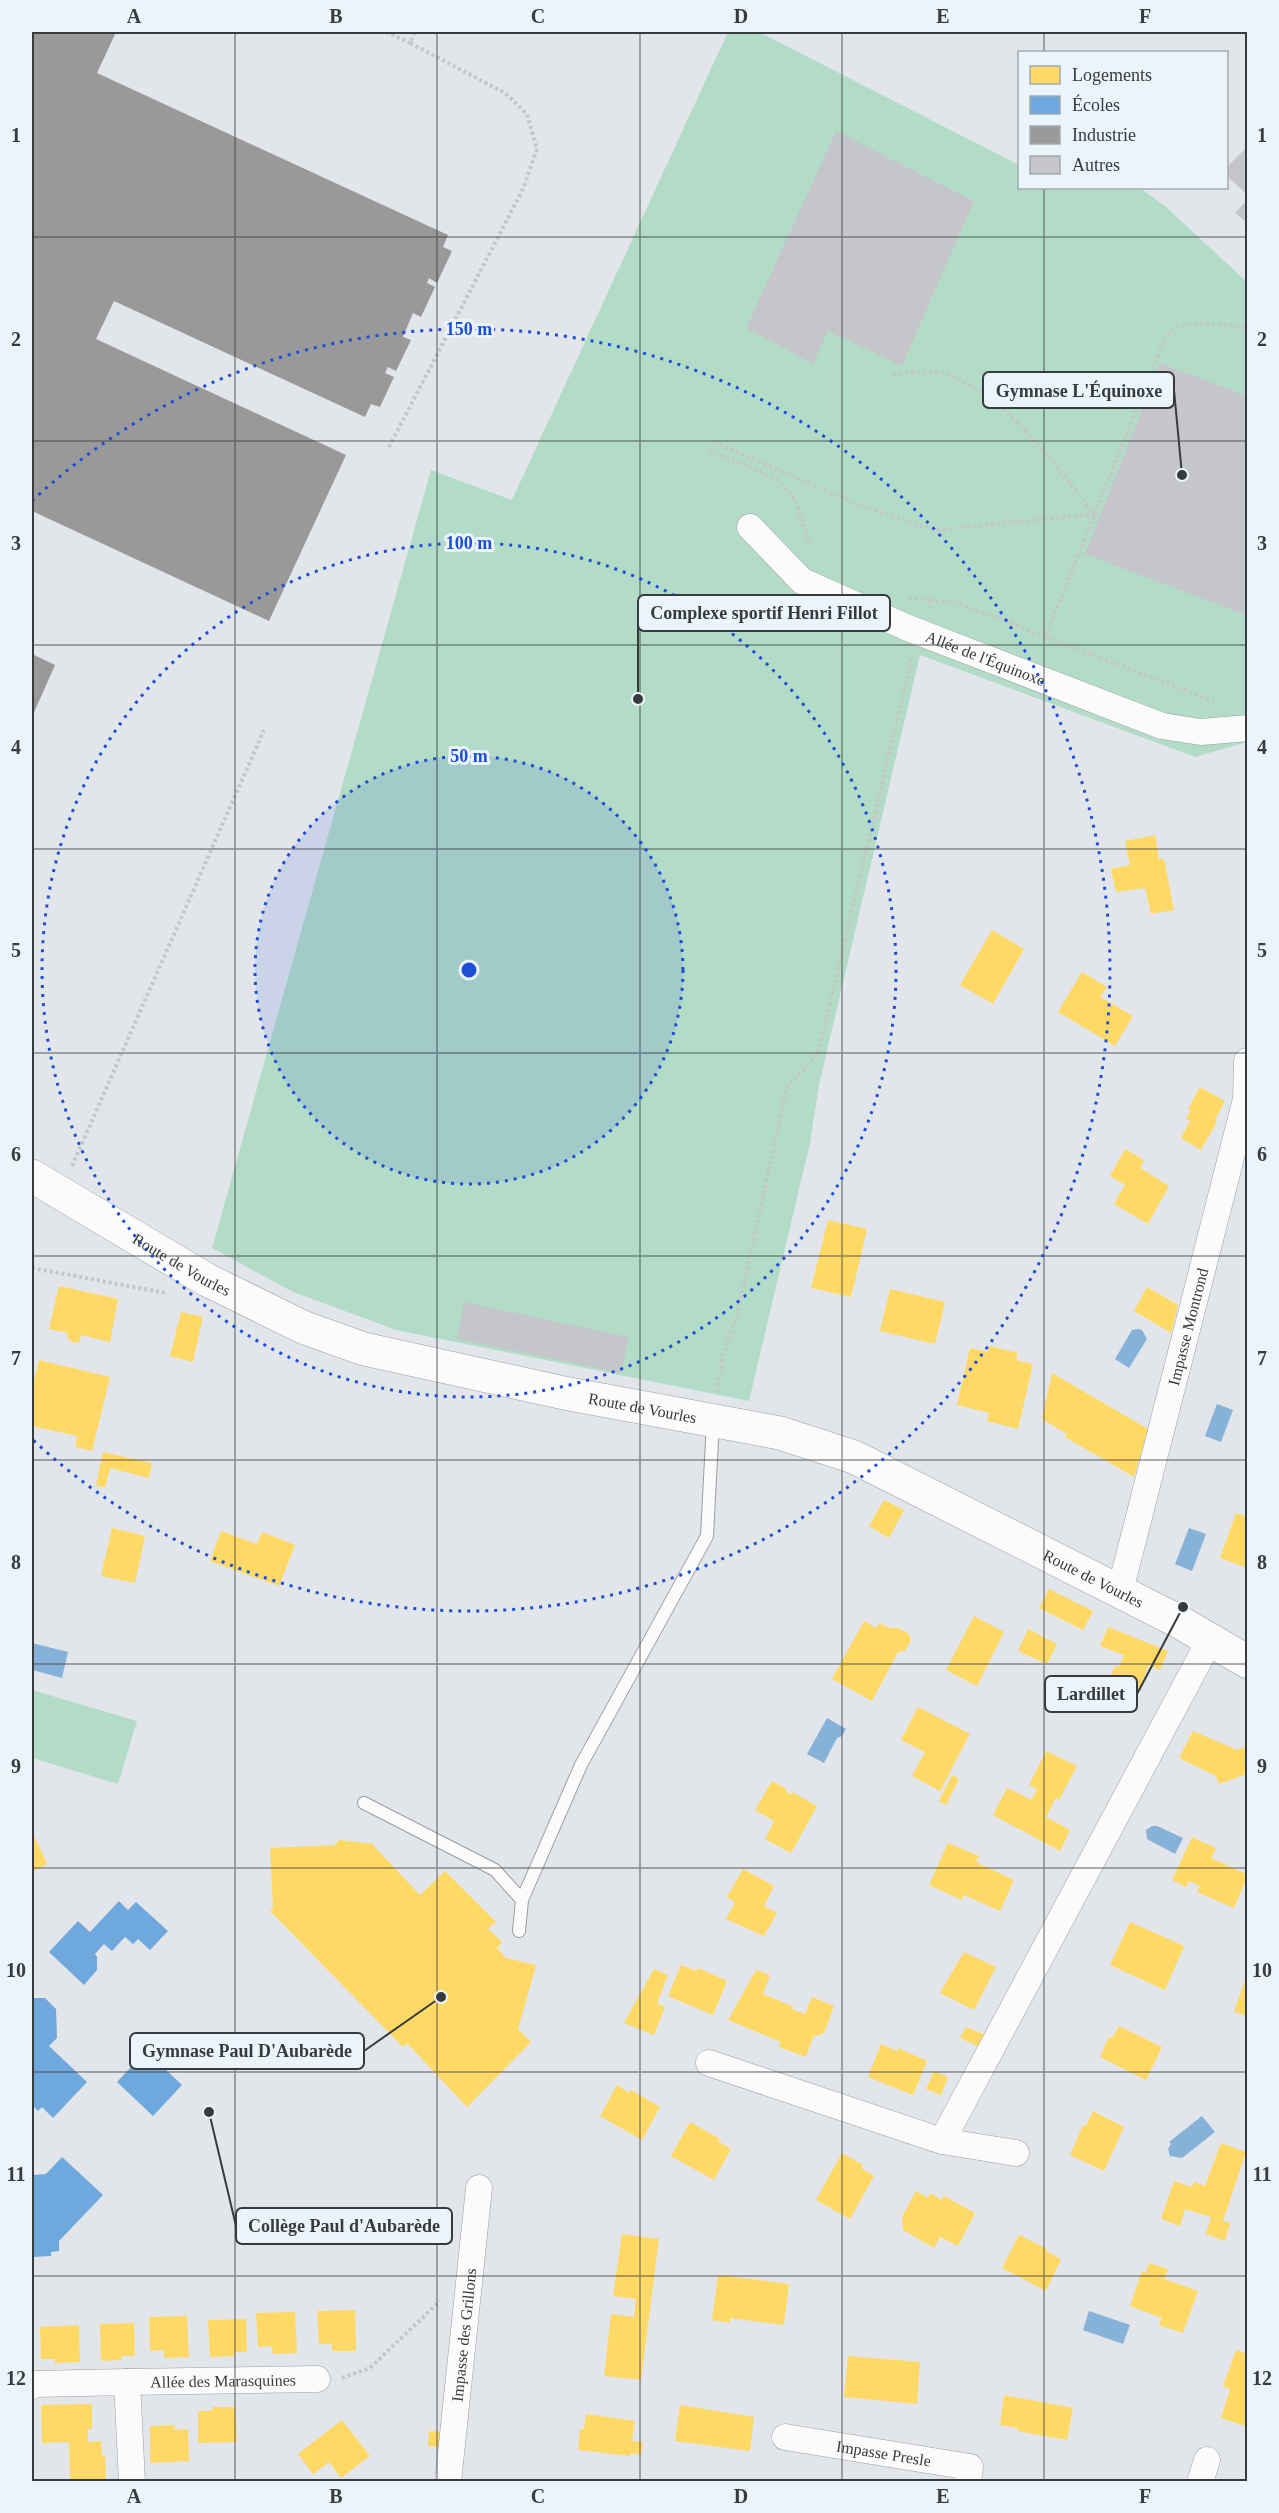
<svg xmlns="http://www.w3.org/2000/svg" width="1279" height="2513" font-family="Georgia,serif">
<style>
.garden{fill:#b3dcc8}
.water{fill:#86b1d8}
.homes{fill:#ffd966}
.schools{fill:#6fa8dc}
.industry{fill:#999}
.building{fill:#c5c6ca}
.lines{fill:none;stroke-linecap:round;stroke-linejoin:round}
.lane-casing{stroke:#9a9da0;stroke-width:14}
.street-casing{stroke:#9a9da0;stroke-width:27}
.secondary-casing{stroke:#9a9da0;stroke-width:34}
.path{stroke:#c5c6c7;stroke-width:4;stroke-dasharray:3 3;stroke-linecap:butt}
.lane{stroke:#fbfbfc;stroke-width:12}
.street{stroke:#fbfbfc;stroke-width:26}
.secondary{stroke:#fbfbfc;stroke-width:33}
.grid{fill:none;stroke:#373b3d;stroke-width:1.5;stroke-opacity:0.55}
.ring{fill:none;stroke:#1d4ed8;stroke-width:3;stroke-dasharray:3 6}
.labels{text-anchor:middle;stroke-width:6;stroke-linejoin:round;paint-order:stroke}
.street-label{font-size:16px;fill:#373b3d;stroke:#ebf4fb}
.centre{fill:#1d4ed8;stroke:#ebf4fb;stroke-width:3}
.ring-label{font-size:18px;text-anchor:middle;font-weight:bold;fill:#1d4ed8;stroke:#ebf4fb;stroke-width:6;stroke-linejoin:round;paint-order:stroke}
.leader{fill:none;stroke:#373b3d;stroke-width:2}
.callout-dot{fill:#373b3d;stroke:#ebf4fb;stroke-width:2}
.callout{fill:#ebf4fb;stroke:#373b3d;stroke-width:2}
.callout-label{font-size:18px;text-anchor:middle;font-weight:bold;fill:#373b3d}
.neatline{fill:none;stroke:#373b3d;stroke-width:2}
.grid-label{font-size:20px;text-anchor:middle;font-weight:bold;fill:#373b3d}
</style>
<rect width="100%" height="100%" fill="#e2e6ea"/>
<path class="garden" d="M728,32H759L1019,165L1020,188H1140L1166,207L1247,282V742L1195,757L920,655L819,1085L810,1143L749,1401L396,1330L293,1292L212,1248L431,470L512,500Z
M32,1690L137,1721L118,1784L32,1758Z"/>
<path class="water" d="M1138,1329L1142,1330L1147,1339L1129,1368L1115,1359L1132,1330Z
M1217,1404L1233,1410L1221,1442L1205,1436Z
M1189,1528L1206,1534L1192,1571L1175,1564Z
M32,1643L68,1652L62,1678L32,1670Z
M827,1718L846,1729L842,1736L837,1738L824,1763L807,1754Z
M1152,1826H1157L1183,1838L1175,1854L1147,1839L1146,1830Z
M1202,2116L1215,2132L1182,2158L1170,2156L1168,2149L1171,2144L1169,2142Z
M1089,2311L1130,2325L1123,2344L1083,2330Z"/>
<path class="homes" d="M1155,835L1159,859H1164L1174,910L1151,914L1145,888L1116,892L1111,869L1130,865L1125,841Z
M992,930L1024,949L993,1004L960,985Z
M1082,972L1107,987L1100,997L1133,1016L1115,1046L1058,1012Z
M1200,1087L1225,1101L1215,1120L1217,1122L1201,1150L1181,1138L1190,1121L1186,1118L1191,1110L1188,1109Z
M1125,1149L1144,1160L1140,1168L1169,1186L1148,1224L1114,1204L1125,1185L1110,1176Z
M828,1220L867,1229L851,1297L811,1288Z
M59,1286L118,1299L110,1342L81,1335L80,1341L74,1343L67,1338L68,1333L49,1329Z
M1147,1287L1178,1305L1171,1333L1134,1311Z
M890,1289L945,1302L935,1344L880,1331Z
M181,1312L203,1317L193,1362L170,1356Z
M989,1346L1018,1353L1016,1360L1033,1364L1018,1429L987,1421L989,1413L957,1405L970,1348L988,1352Z
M39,1360L110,1377L92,1451L75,1447L77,1436L32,1426V1389Z
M1052,1373L1148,1429L1134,1477L1065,1437L1067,1434L1042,1419Z
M103,1452L152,1463L149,1478L110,1468L105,1488L96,1485Z
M884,1500L904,1510L889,1538L869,1526Z
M1236,1513L1248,1517V1568L1220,1558Z
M112,1528L145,1536L135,1583L101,1576Z
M221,1531L257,1544L262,1532L295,1545L279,1586L210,1561Z
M1049,1589L1093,1611L1083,1630L1039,1608Z
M974,1616L1004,1632L977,1686L946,1670Z
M864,1621L876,1628L880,1623L889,1628H898L909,1634L911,1640L905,1651L898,1652L872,1701L832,1679Z
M1108,1627L1168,1651L1160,1670L1149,1665L1130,1712L1101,1700L1115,1666L1119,1667L1124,1655L1100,1646Z
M1028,1629L1057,1644L1047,1664L1018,1651Z
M918,1707L970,1734L940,1791L912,1776L925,1752L901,1740Z
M1193,1731L1237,1750L1245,1747L1248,1755V1769L1244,1775L1219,1784L1216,1776L1179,1758Z
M1046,1751L1077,1766L1059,1800L1056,1798L1046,1817L1070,1830L1060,1851L993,1815L1007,1788L1032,1800L1037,1789L1029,1785Z
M952,1775L959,1779L946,1805L939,1801Z
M772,1781L785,1788L787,1793L791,1795L792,1792L817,1806L791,1853L765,1839L774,1821L755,1810Z
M32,1831L47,1864L32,1872Z
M1192,1837L1216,1848L1211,1858L1248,1875L1234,1908L1197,1892L1200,1886L1189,1881L1186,1887L1172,1880Z
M339,1840L372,1844L420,1895L445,1871L496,1922L488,1929L502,1942L497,1948L506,1958L536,1965L518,2029L531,2042L467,2107L407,2043L403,2047L270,1911L273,1908L270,1848L335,1845Z
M948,1843L979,1856L976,1862L1014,1880L1000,1911L964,1895L962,1900L929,1885Z
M743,1869L774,1886L764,1906L777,1913L764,1936L726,1919L735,1902L727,1897Z
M1130,1922L1184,1946L1165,1990L1110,1965Z
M964,1952L996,1967L974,2010L940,1993Z
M681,1965L696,1971L698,1968L727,1981L713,2015L668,1996Z
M654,1969L668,1975L657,2003L665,2007L654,2035L624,2023Z
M756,1970L770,1975L763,1994L794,2007L792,2009L805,2014L812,1997L834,2006L824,2033L813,2037L806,2057L779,2047L781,2042L728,2020Z
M1247,1974L1248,1975V2016L1234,2012Z
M1119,2026L1162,2047L1146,2080L1100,2057L1109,2037L1112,2038Z
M966,2027L986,2035L980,2047L960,2038Z
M881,2044L897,2051L898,2048L927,2061L913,2095L868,2077Z
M934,2071L948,2077L941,2095L926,2089Z
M617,2085L629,2093L631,2090L660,2107L642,2140L600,2116Z
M1093,2111L1124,2127L1104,2171L1070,2155L1083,2125L1086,2126Z
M690,2122L720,2139L718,2141L731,2149L714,2180L671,2156Z
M1221,2143L1246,2152L1223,2221L1230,2223L1225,2241L1206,2234L1211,2217L1185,2209L1180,2226L1161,2219L1174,2181L1192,2187L1194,2182L1205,2186Z
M842,2153L863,2165L861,2168L874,2176L850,2219L816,2200Z
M916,2191L928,2198L930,2193L942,2200L944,2196L975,2213L958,2246L940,2237L934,2248L903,2230L902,2217Z
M622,2234L659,2239L641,2380L604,2376L611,2314L634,2317L635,2307L636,2299L613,2296Z
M1019,2235L1047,2249L1046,2251L1061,2259L1046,2291L1002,2268Z
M1149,2263L1168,2269L1164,2279L1198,2291L1183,2333L1159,2325L1162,2318L1130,2306L1142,2271L1146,2273Z
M718,2275L789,2284L784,2325L730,2318V2323L712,2320Z
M355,2310L356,2351H332V2344H319L317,2311Z
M295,2312L297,2353L273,2354L272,2346L258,2347L256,2313Z
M187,2316L189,2357L164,2358V2350L150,2351L149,2317Z
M246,2319L247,2352H234L235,2356L210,2357L208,2320Z
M134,2323L135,2356H121L122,2360L101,2361L100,2324Z
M79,2325L80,2362L55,2363V2359H41L40,2327Z
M1236,2350L1248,2354V2427L1221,2418L1230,2389L1223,2386Z
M848,2356L920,2362L917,2404L844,2397Z
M1004,2395L1073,2408L1067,2440L1017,2431L1018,2428L1000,2425Z
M92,2404V2429H88V2442L101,2441L102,2456H105L106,2481H70L69,2442L42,2443L41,2405Z
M680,2405L754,2417L750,2451L675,2441Z
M212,2407H235L237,2442L198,2443V2411H212Z
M586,2414L635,2421L632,2441L643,2442L641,2455L631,2453L630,2456L578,2450L580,2429H584Z
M342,2420L370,2456L341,2478L329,2462L313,2474L298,2454Z
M174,2425V2430L188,2429L189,2461L150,2463V2426Z
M429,2431L441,2432L439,2447L428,2446Z"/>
<path class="schools" d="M119,1901L128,1910L136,1902L168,1931L150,1950L138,1939L133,1944L125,1937L112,1951L104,1944L95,1954L97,1957V1970L84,1985L49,1952L78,1921L90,1932Z
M32,1998H45L56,2009L57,2038L49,2046L87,2082L53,2118L42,2107L38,2111L32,2105Z
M146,2051L182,2085L153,2116L117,2082Z
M62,2157L103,2195L59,2241V2251L51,2252V2256L32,2257V2175L46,2174Z"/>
<path class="industry" d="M32,32H116L97,73L448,235L443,247L452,251L437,283L429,278L427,283L435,287L421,317L413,313L403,337L411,340L396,371L388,367L385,373L394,377L380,407L371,404L365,417L114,301L96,339L346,455L269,621L32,511Z
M32,654L55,665L32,717Z"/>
<path class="building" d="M836,131L974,201L902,366L828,331L813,364L746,328Z
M1248,146V195L1226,176V168Z
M1248,199V224L1235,213Z
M1160,363L1248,396V616L1085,554Z
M464,1302L629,1337L621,1373L457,1339Z"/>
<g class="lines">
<defs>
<path id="lane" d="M364,1803L495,1870L522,1900
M519,1931L522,1900L581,1765L707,1536L713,1421"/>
<g id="street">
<path id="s1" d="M750,527L802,581L908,628L1162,726L1201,732L1248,728"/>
<path id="s2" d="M1120,1591L1246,1099L1247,1061"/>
<path d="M709,2063L942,2141L1210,1640"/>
<path d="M942,2141L1016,2153"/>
<path id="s3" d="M127,2382L317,2379"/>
<path d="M32,2386L36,2384L127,2382L132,2482"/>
<path id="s4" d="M785,2437L970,2467L968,2482"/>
<path id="s5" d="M448,2482L479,2188"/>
<path d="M1200,2482L1207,2460"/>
</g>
<g id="secondary">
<path id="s6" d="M32,1176L207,1280L305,1328L364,1349L564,1393L780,1433L854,1457L1176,1620L1248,1662"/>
</g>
</defs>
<use href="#lane" class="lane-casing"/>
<use href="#street" class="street-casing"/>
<use href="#secondary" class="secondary-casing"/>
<path class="path" d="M386,32L410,43
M714,442L857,504L936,530L1094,514C1057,468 996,382 936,372C920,370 905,373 890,375
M389,447L523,189L537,149L527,114L505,93L410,43L415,32
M710,450L778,480L795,500L810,547
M909,598L932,600
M930,608L932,600L958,603L1216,702
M1046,636L1157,358C1160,350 1164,338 1170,332C1185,318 1229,324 1248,329
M72,1166L264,730
M32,1268L166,1293
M717,1392L723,1355L737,1314L787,1087L818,1054L912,657
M342,2378L370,2368L440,2301"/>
<use href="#lane" class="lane"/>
<use href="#street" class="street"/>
<use href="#secondary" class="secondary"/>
</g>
<path class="grid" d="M235,32V2482M437,32V2482M640,32V2482M842,32V2482M1044,32V52M1044,188V2482M32,237H1248M32,441H1248M32,645H1248M32,849H1248M32,1053H1248M32,1256H1248M32,1460H1248M32,1664H1248M32,1868H1248M32,2072H1248M32,2276H1248"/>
<circle cx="469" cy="970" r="214" fill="#1d4ed8" fill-opacity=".12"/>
<g class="ring">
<circle cx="469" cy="970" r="214"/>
<circle cx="469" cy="970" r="427"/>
<path d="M32 501A641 641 0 1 1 32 1439"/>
</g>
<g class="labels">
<g class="street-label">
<text dy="6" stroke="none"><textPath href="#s1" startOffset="274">Allée de l'Équinoxe</textPath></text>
<text dy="6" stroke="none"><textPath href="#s6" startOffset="174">Route de Vourles</textPath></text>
<text dy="6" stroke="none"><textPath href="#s2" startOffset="273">Impasse Montrond</textPath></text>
<text dy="6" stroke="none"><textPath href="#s6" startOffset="660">Route de Vourles</textPath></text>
<text dy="6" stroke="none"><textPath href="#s6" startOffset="1146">Route de Vourles</textPath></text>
<text dy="6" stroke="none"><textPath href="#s5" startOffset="148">Impasse des Grillons</textPath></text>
<text dy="6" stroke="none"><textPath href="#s3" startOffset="96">Allée des Marasquines</textPath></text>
<text dy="6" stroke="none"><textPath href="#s4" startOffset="100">Impasse Presle</textPath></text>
</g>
</g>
<circle cx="469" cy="970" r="9" class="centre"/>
<g class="ring-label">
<text x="469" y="335">150 m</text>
<text x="469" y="549">100 m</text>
<text x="469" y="762">50 m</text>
</g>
<path class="leader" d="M1182 475L1174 390M638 699L638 613M1183 1607L1137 1694M441 1997L364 2051M209 2112L236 2226"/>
<g class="callout-dot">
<circle cx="1182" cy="475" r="6"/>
<circle cx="638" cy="699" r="6"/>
<circle cx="1183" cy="1607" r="6"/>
<circle cx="441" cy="1997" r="6"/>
<circle cx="209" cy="2112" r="6"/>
</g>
<g class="callout">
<rect x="983" y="372" width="191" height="36" rx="6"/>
<rect x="638" y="595" width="252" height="36" rx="6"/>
<rect x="1045" y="1676" width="92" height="36" rx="6"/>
<rect x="130" y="2033" width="234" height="36" rx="6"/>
<rect x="236" y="2208" width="216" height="36" rx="6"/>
</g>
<g class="callout-label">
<text x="1079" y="397">Gymnase L'Équinoxe</text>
<text x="764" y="619">Complexe sportif Henri Fillot</text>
<text x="1091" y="1700">Lardillet</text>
<text x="247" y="2057">Gymnase Paul D'Aubarède</text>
<text x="344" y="2232">Collège Paul d'Aubarède</text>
</g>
<rect width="1279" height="2513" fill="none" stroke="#ebf4fb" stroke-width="66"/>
<rect x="1018" y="51" width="210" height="138" fill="#ebf4fb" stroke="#a3aaaf" stroke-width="1.5"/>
<rect x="1030" y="66" width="30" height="18" fill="#ffd966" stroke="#a3aaaf" stroke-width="1.5"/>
<text x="1072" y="81" font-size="18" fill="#373b3d">Logements</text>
<rect x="1030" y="96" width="30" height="18" fill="#6fa8dc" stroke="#a3aaaf" stroke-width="1.5"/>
<text x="1072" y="111" font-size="18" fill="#373b3d">Écoles</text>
<rect x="1030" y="126" width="30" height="18" fill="#999999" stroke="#a3aaaf" stroke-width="1.5"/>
<text x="1072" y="141" font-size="18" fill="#373b3d">Industrie</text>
<rect x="1030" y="156" width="30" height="18" fill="#c5c6ca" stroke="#a3aaaf" stroke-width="1.5"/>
<text x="1072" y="171" font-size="18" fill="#373b3d">Autres</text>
<rect x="33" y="33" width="1213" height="2447" class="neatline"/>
<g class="grid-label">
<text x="134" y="23">A</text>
<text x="336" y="23">B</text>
<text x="538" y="23">C</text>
<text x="741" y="23">D</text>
<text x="943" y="23">E</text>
<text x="1145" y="23">F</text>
<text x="16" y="142">1</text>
<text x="1262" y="142">1</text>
<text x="16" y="346">2</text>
<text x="1262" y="346">2</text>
<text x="16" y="550">3</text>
<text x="1262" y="550">3</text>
<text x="16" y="754">4</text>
<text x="1262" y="754">4</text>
<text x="16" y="957">5</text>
<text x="1262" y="957">5</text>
<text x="16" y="1161">6</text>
<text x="1262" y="1161">6</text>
<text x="16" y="1365">7</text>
<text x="1262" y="1365">7</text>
<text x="16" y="1569">8</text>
<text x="1262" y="1569">8</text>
<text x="16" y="1773">9</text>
<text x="1262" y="1773">9</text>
<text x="16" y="1977">10</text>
<text x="1262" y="1977">10</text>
<text x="16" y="2181">11</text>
<text x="1262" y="2181">11</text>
<text x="16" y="2385">12</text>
<text x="1262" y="2385">12</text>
<text x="134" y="2503">A</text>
<text x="336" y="2503">B</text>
<text x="538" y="2503">C</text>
<text x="741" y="2503">D</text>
<text x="943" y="2503">E</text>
<text x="1145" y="2503">F</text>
</g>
</svg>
